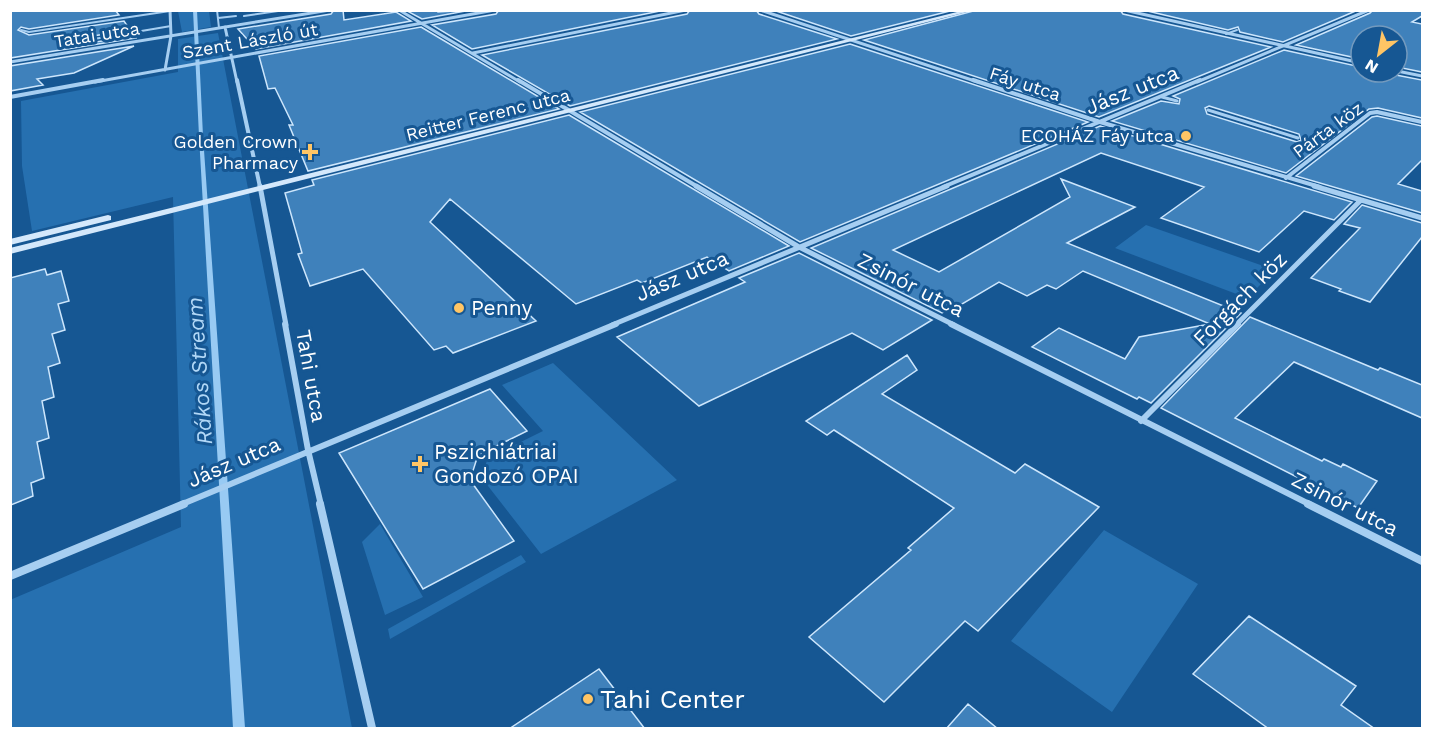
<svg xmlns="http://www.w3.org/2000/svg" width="1433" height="739" font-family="'Work Sans',sans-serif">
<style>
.green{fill:#2670b0}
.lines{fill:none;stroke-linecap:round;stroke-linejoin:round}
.stream{fill:#98caf3;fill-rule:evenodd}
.building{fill:#3f81bb;stroke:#cde6fc;stroke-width:1.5;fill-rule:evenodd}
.lane-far1{stroke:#a6cef1;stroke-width:2}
.lane{stroke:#a6cef1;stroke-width:3}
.street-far4{stroke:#a6cef1;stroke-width:3}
.street-far3{stroke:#a6cef1;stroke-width:4}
.street-far2{stroke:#a6cef1;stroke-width:5}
.street-far1{stroke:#a6cef1;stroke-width:6}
.street{stroke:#a6cef1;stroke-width:8}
.secondary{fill:#d4e8fb;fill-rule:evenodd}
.poi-dot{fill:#ffc565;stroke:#165793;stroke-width:2}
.labels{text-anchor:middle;stroke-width:6;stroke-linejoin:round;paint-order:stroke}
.far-street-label{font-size:18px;fill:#fff;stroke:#165793}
.far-poi-label{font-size:18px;fill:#fff;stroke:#165793;text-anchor:end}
.street-label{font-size:21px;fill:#fff;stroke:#165793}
.poi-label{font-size:21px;fill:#fff;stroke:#165793;text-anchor:start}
.water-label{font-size:22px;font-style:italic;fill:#b2d8f7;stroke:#165793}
.near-poi-label{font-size:26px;fill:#fff;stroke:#165793;text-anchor:start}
</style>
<rect width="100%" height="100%" fill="#165793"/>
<path class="green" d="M178,11H209L211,27L182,32Z
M218,33L352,728H11L10,600L181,527L173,197L32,231L22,166L21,101L178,72V39Z
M1146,225L1275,270L1247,298L1115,248Z
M553,363L677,480L541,554L481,477L488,458L543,431L502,385Z
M380,524L423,597L385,615L362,542Z
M1104,530L1198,584L1112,712L1011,641Z
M521,555L526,562L390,639L388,629Z"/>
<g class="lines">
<path class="stream" d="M193,10H197L203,136L245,728H233L199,136Z"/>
</g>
<path class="building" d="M10,10H115L119,15L29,29L21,27L18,30L29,35L124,21L130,30L87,37L85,42L89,43L135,36L136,38L10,58Z
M334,10H343L344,20L396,12L411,21L256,49L238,29L331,14Z
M435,10L438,12L471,10L422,19L407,11Z
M499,10H665L472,49L432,25L496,14Z
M690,10H756L759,14L837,39L570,106L482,55L687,14Z
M773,10H954L851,36Z
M977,10H1120L1123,14L1271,47L1099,117L864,40Z
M1143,10H1358L1283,42L1240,32L1238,27L1228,30Z
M1373,10H1422V16L1412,22L1422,24V72L1397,67V36H1361V59L1296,45L1370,13Z
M421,27L559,109L308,171L289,125H293L275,88L268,89L259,56Z
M850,44L1088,122L800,242L580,112Z
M134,46L74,73L37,79L43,85L10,91V66Z
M1284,50L1361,67V72H1393L1396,75L1422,80V118L1378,108L1369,109L1286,173L1112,121L1161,101L1179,104L1180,99L1173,96ZM1209,106L1299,134L1301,140L1297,142L1207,114L1205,108Z
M569,115L789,246L729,271L707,257L642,283L637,280L576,304L450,199L430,222L536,321L453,353L446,346L434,350L363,269L310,286L298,254L302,253L285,193L314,185L312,180Z
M1377,116L1422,126V160L1398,184L1422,191V213L1296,176L1372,117Z
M1100,126L1352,202L1334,220L1304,211L1259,252L1161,218L1204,187L1101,153L893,250L939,272L1070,197L1061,179L1135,207L1067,243L1241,313L1151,403L1139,397L1137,399L1032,347L1059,328L1125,359L1139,337L1210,324L1083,271L1056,289L1047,285L1027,296L999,282L952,310L949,309L942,313L811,248Z
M1362,205L1422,223V237L1370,302L1339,291L1341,289L1311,278L1360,228L1344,224Z
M799,253L932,320L883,350L852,333L699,406L617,337L745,282L739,278Z
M45,269L47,275L61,271L69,301L58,304L65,330L52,334L60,363L48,367L54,397L42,401L49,438L37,442L44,478L31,483L33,496L11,505L10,278Z
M1250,317L1378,370L1380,368L1422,385V418L1294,362L1235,418L1322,461L1324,459L1341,467L1343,464L1377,481L1358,508L1161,408Z
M907,355L917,370L882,394L1015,473L1025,464L1099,507L978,631L965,621L884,702L809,637L911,550L908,548L954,508L834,430L827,435L806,421Z
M490,389L527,431L478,455L470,480L514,541L423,589L339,453Z
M1249,616L1356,686L1341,705L1375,729H1269L1193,674Z
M599,669L645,729H509Z
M968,704L998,729H946Z"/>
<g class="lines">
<path class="lane-far1" d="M217,10L219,28
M244,16L285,10
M218,18L236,16
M21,30L29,32L170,11
M1226,34L1237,30
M88,40L171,26"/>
<path class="lane" d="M1162,97L1177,101
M1208,110L1298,138"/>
<path class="street-far4" d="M399,10L520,82
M760,10L978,82
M1124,10L1361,63
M225,27L237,82
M473,53L686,10
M10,62L330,10
M165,70L171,36L170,10
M1397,71L1422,76
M95,82L495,10
M1197,82L1369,10"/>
<path class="street-far3" d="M237,80L260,187
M518,80L698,187
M973,80L1100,122L1320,187
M10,97L103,80
M1286,178L1370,113L1377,112L1422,122
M943,187L1200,80"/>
<path class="street-far2" d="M260,186L286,325
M696,186L799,247L954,325
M1314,186L1422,218
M612,325L947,186
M1236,325L1361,200"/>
<path class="street-far1" d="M285,324L308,450L321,505
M951,324L1311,505
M1141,421L1238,324
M180,505L616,324"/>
<path class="street" d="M320,504L372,728
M1308,504L1422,561
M10,576L184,504"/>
<path class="secondary" d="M965,10H975L10,254V248Z
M108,215L111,216V220L10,245V239Z"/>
</g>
<g class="poi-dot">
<circle cx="1186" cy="136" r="6"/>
<path d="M307 143h6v6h6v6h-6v6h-6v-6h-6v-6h6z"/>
<circle cx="459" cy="308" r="6"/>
<path d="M417 455h6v6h6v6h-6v6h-6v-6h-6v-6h6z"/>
<circle cx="588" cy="699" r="6"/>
</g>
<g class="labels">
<g class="far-street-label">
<text transform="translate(97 35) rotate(-9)" y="6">Tatai utca</text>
<text transform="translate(250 41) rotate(-10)" y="6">Szent László út</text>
<text transform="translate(1025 84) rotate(18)" y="6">Fáy utca</text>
<text transform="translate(488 115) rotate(-14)" y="6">Reitter Ferenc utca</text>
<text transform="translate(1328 130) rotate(-36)" y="6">Párta köz</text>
</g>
<g class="far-poi-label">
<text x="1174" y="142">ECOHÁZ Fáy utca</text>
<text x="298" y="148">Golden Crown<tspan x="298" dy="21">Pharmacy</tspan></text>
</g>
<g class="street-label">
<text transform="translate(1132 90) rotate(-22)" y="7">Jász utca</text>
<text transform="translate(682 276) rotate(-23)" y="7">Jász utca</text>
<text transform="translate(911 285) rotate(27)" y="7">Zsinór utca</text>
<text transform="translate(1240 299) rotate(-45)" y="7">Forgách köz</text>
<text transform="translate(311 376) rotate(80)" y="7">Tahi utca</text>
<text transform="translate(234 462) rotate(-23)" y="7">Jász utca</text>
<text transform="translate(1345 504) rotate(27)" y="7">Zsinór utca</text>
</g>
<g class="poi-label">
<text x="471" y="315">Penny</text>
<text x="434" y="459">Pszichiátriai<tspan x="434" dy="24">Gondozó OPAI</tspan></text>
</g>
<g class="water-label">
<text transform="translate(199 371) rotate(-94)" y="8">Rákos Stream</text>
</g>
<g class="near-poi-label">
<text x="600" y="708">Tahi Center</text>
</g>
</g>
<rect width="1433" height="739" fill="none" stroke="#ffffff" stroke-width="24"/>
<g transform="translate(1379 54) rotate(211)"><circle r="28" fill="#165793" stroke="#739abe" stroke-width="1.5"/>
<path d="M0-4.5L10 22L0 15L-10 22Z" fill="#ffc565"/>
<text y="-9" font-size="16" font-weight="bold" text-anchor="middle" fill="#ffffff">N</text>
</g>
</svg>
